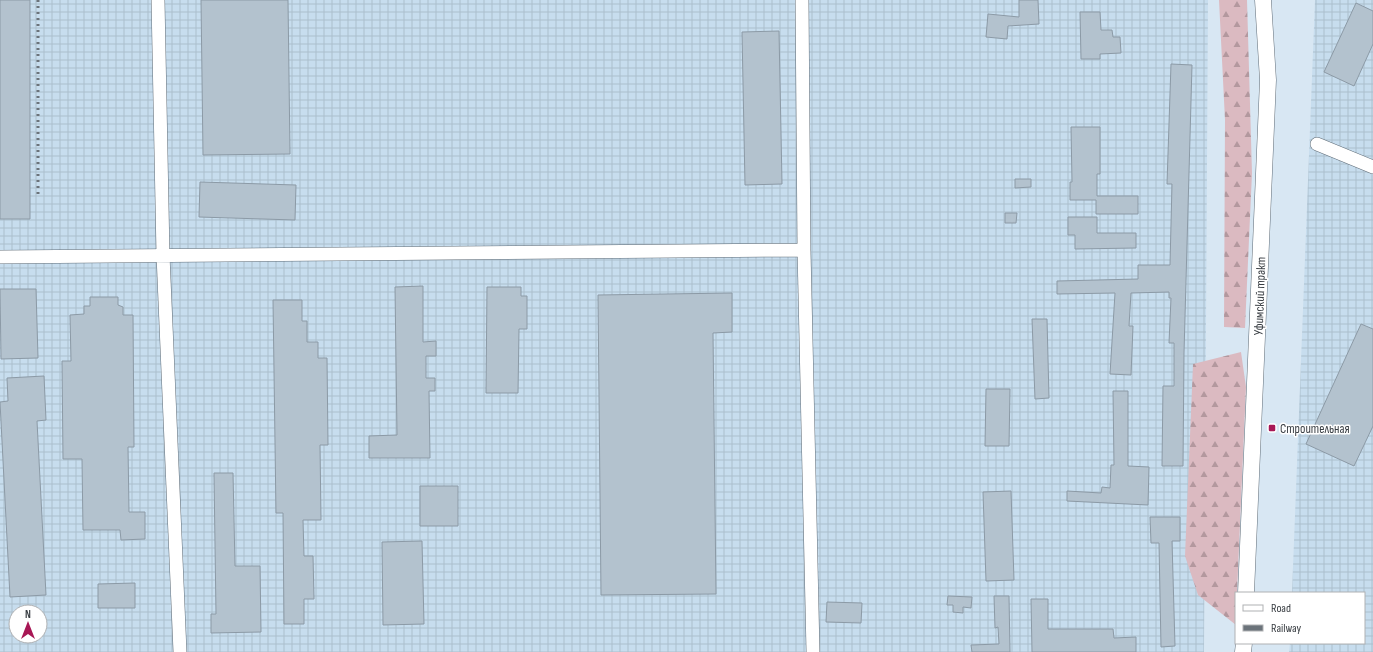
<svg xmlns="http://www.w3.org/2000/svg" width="1373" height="652" font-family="'Sofia Sans Condensed',sans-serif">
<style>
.industrial{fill:url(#industrial-grid);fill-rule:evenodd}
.forest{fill:url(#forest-firs)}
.building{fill:#b3c2ce;stroke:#8c9aa6}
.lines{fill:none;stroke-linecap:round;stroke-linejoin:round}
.minor-casing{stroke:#5f6c77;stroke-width:14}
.major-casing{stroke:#5f6c77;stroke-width:17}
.minor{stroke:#fff;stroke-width:13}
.major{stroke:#fff;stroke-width:16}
.rail{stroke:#6b737a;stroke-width:3;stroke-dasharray:2 4;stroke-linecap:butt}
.poi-dot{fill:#a81755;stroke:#fff;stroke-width:1.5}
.labels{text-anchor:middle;stroke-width:3;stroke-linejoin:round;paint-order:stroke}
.street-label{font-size:13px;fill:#383d42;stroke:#fff}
.poi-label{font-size:13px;fill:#383d42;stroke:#fff;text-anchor:start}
</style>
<defs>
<pattern id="industrial-grid" width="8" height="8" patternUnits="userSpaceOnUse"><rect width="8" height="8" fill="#c7ddee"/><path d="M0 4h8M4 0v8" fill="none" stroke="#acbfcd"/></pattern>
<pattern id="forest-firs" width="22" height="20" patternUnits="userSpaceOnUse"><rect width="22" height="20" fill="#dbbac1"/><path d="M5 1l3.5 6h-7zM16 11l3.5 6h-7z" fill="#b3989e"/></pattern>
</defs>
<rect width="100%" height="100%" fill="#d8e7f3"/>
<path class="industrial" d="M0,0H1208L1204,652H0ZM16,612H40V636H16Z
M1315,0H1373V652H1289L1290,643H1364V593H1292Z"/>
<path class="forest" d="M1219,0H1247L1252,173L1245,328L1224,327L1225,120Z
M1241,352L1246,387L1237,593H1236V625L1198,595L1185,556L1193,364Z"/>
<path class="building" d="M0,0H30V219H0Z
M201,0H288L290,154L203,155Z
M1019,0H1038L1039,24L1008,26L1007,39L986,37L988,14L1019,17Z
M1356,3L1373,11V44L1354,86L1324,72Z
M1080,12H1100L1101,30H1112L1113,37H1120L1121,53L1100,54V59H1081Z
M779,31L782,184L745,185L742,32Z
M1171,64L1192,65L1184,353L1183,466H1162L1163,386H1174V343H1169L1171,298H1169V292L1131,293L1129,326H1133L1131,375L1110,374L1115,293L1057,294V281L1138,279V265H1170L1172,184H1167Z
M1071,127H1100V174H1097V196H1138V214H1096V200H1070V182H1072Z
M1015,179H1031V187L1015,188Z
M200,182L296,185L295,220L199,217Z
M1005,213H1017L1016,223H1005Z
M1068,217H1097V233H1136V248L1075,249V235H1068Z
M423,286V342L436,341V356H426V378H435V391H429L430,458H369V436L397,435L395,287Z
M487,287H521V296H527V329H519L518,393H486Z
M0,289H36L38,358L1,359Z
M732,293V332L713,333L716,594L601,595L598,295Z
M90,297H118V305L123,307V315H133L134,447H128L129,512H145V539L121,540L120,530H83L82,459H63L62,361H71L70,315L84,314V306H90Z
M273,300H302V321H307V342H318V358H327L328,445H320L321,520H303L304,556H313L314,599H304V624H284L283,513H276Z
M1032,319H1047L1049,398L1035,399Z
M1361,324L1373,329V426L1354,466L1306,444Z
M44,376L46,420L37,421L46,595L10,597L0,402L8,401L7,378Z
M986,389H1010L1009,446H985Z
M1113,391H1128V466L1149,467L1148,505L1067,501V491L1101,493L1102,487L1110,488L1111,465H1114Z
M214,473H233L235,566H260L261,632L211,633V614H216Z
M420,486H458V526H420Z
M1011,491L1014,580L986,581L983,492Z
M1150,517H1180V541H1172L1175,646L1161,647L1159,543H1151Z
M422,541L424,624L383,625L382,542Z
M135,583V608H98V584Z
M948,596L972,597L971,608L963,607V613L953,612V605H947Z
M994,596H1009L1010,652H972L971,645L999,644L998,627L995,628Z
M1031,599H1048V629H1113L1114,638L1136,637V652H1032Z
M827,602L862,603L861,623L826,622Z"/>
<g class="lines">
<defs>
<path id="minor" d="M158,0L163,255L180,652
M802,0L804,250L813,652
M1317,144L1373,167
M0,257L804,250"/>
<path id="major" d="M1246,593L1268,80L1263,0
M1243,652L1244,643"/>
</defs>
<use href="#minor" class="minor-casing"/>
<use href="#major" class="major-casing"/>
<use href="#minor" class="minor"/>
<use href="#major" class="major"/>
<path class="rail" d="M38,0V194"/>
</g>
<rect class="poi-dot" x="1268" y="424" width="8" height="8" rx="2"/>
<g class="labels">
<g class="street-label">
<text transform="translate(1259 296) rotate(-88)" y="5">Уфимский тракт</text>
</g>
<g class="poi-label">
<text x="1280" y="433">Строительная</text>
</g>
</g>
<rect x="1235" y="592" width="130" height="52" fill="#ffffff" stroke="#afb1b3"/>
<rect x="1243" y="605" width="20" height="6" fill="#ffffff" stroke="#afb1b3"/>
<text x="1271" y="612" font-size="12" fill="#383d42">Road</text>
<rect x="1243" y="625" width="20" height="6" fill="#6b737a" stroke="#afb1b3"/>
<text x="1271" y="632" font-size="12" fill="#383d42">Railway</text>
<g transform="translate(28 624)"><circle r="19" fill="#ffffff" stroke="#afb1b3"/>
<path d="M0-3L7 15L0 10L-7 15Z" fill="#a81755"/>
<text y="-6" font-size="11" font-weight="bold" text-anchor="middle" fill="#383d42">N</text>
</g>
</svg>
